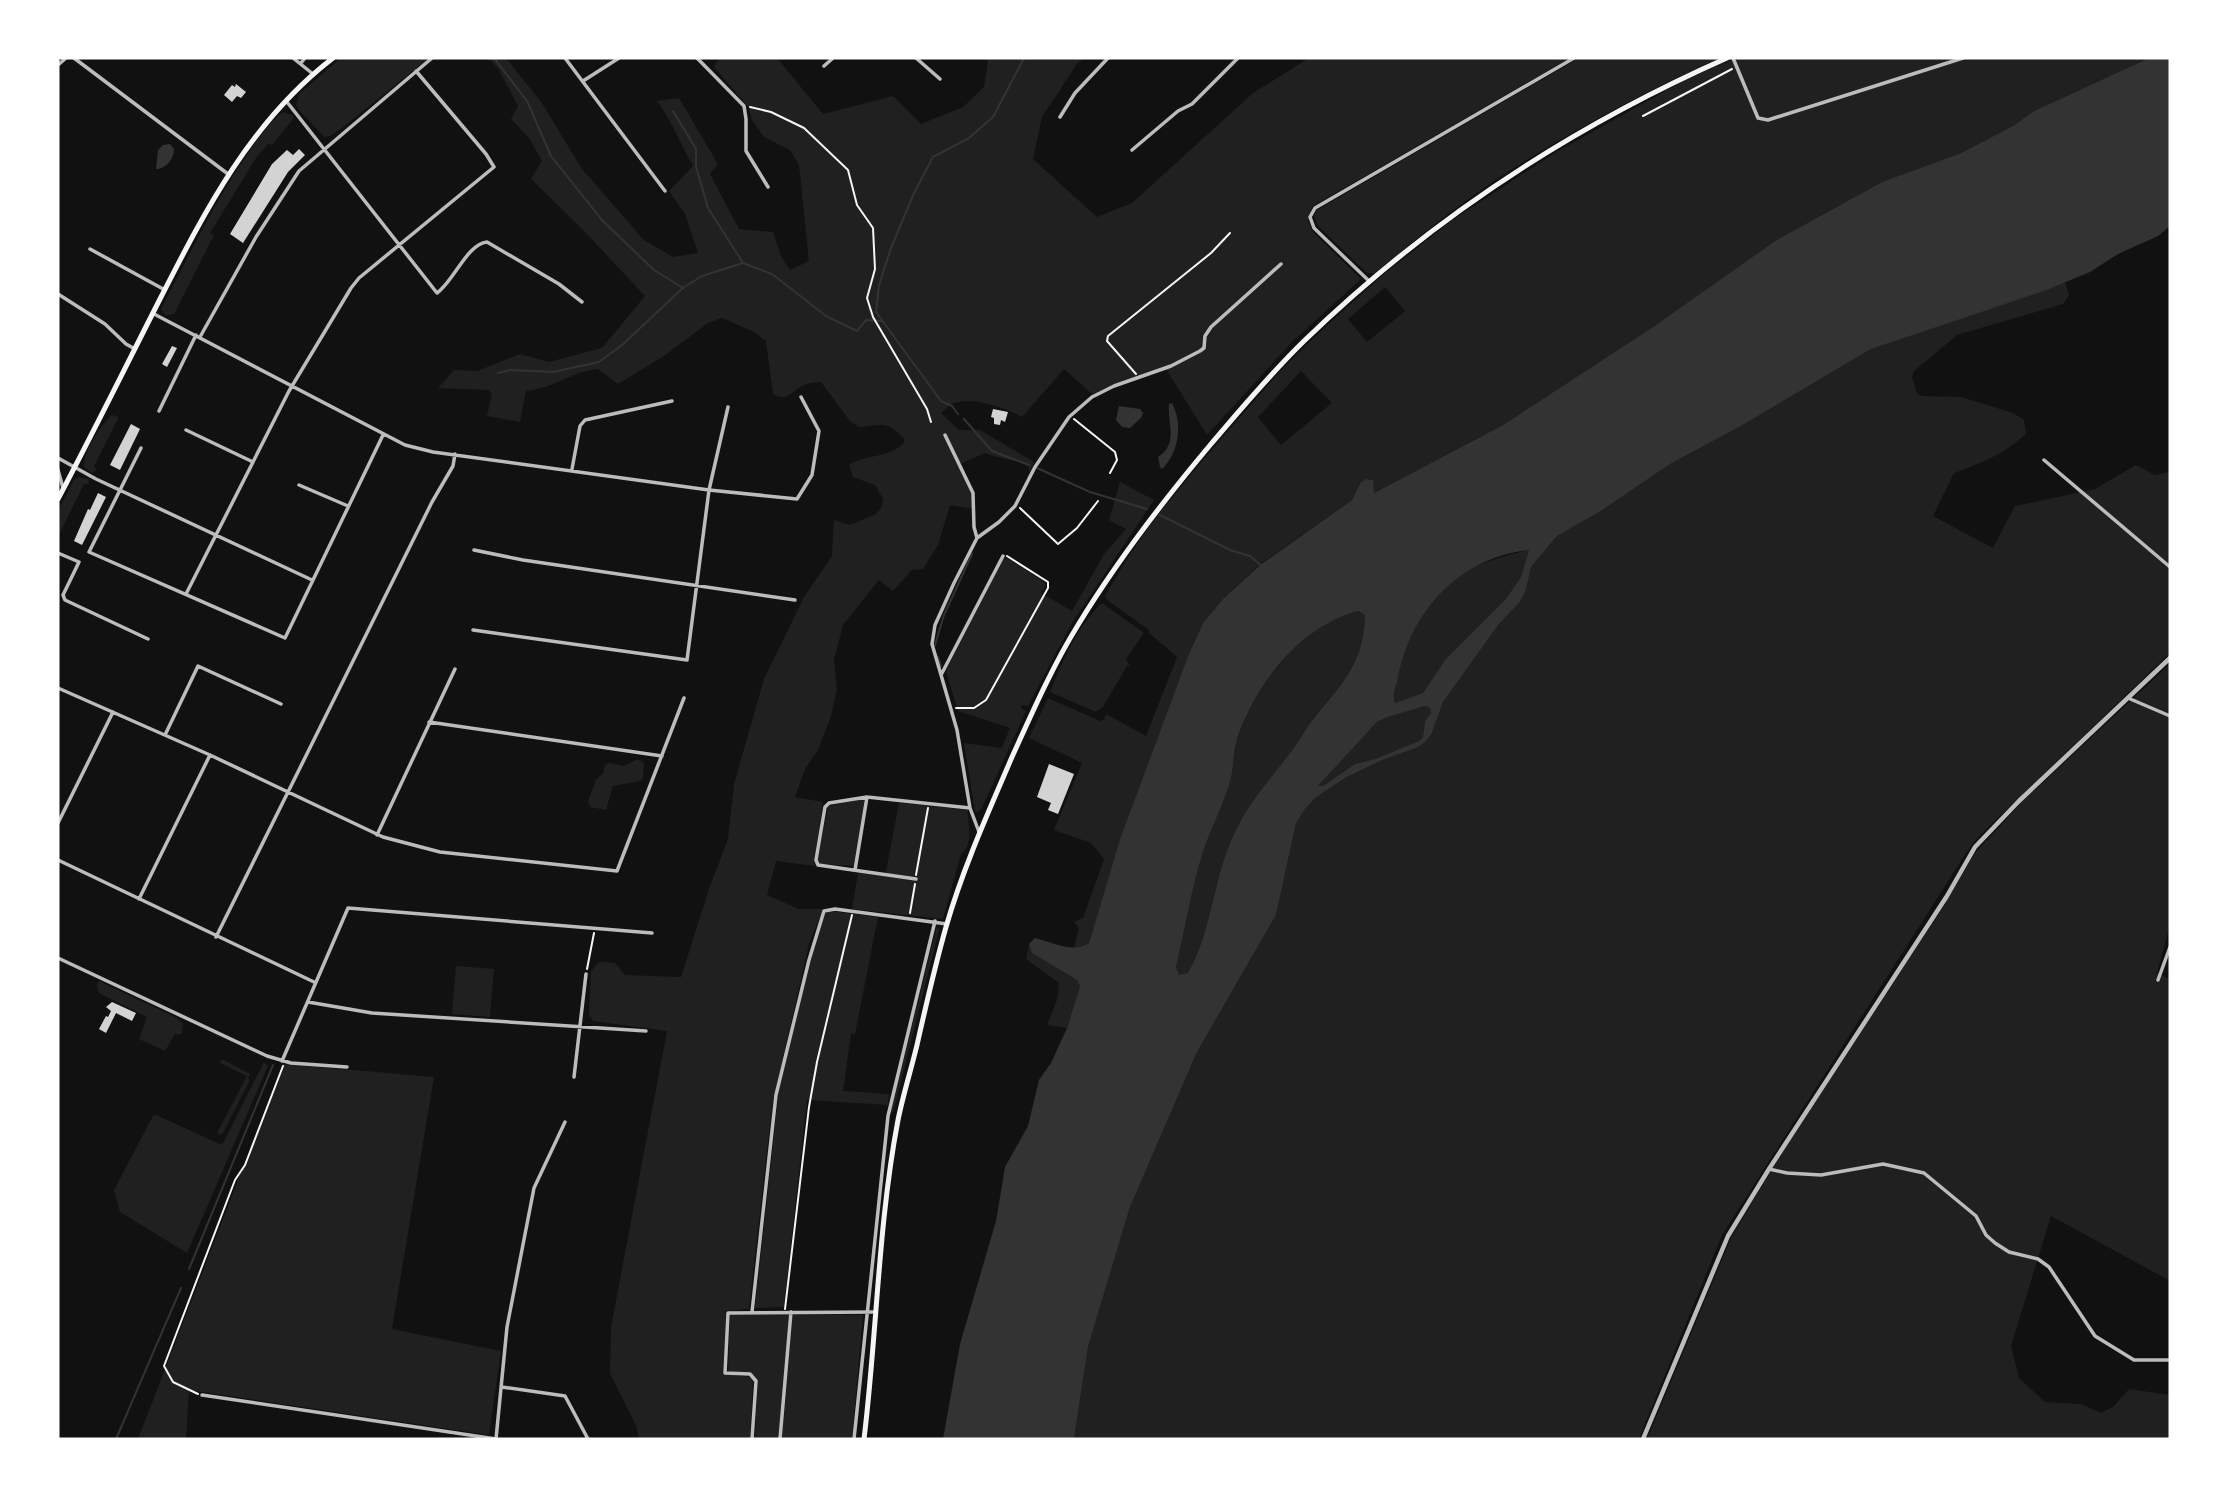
<svg xmlns="http://www.w3.org/2000/svg" width="2228" height="1497" font-family="Quicksand,sans-serif">
<style>
.green{fill:#202020;fill-rule:evenodd}
.water{fill:#333;fill-rule:evenodd}
.lines{fill:none;stroke-linecap:round;stroke-linejoin:round}
.stream{stroke:#333;stroke-width:2}
.building{fill:#d3d3d3}
.path{stroke:#f5f5f5;stroke-width:2}
.minor{stroke:#bcbcbc;stroke-width:3.5}
.tertiary{stroke:#bcbcbc;stroke-width:4.5}
.primary{stroke:#f5f5f5;stroke-width:5}
</style>
<rect width="100%" height="100%" fill="#111"/>
<path class="green" d="M341,58H429L342,128L330,136L324,137L299,110L296,105L300,93Z
M488,58H506L542,103L582,169L644,240L673,257L698,253L685,214L669,191L693,166C681,145 672,121 657,101L679,98L718,164L710,174L739,229L773,232L781,256L790,270L809,261L799,165L790,150L764,137L752,120L749,108L714,67L719,58H777L823,114L893,96L921,124L963,107L984,87L988,61L983,58H1084L1077,64L1042,117L1033,159L1097,217L1132,203L1253,93L1309,58H1570L1313,206L1308,221L1313,232L1361,279L1292,342L1207,435L1166,369L1130,382L1126,379L1092,394L1064,369L1022,417C1003,407 976,397 954,403C950,404 945,410 941,413L959,430H980L1034,462L1029,473V465C1014,459 1000,459 985,453L960,464L973,493L974,509L950,505L938,545L923,569L912,570L893,591L879,580L843,625L834,660L837,689L831,716L818,750L805,769L795,797L823,802L814,862L816,866L776,861L767,895L799,909H823L809,944L772,1106L749,1309L726,1311L723,1374L750,1377L753,1380L750,1439H639L636,1425L610,1373L611,1327L667,1031L593,1021L589,1015L591,971L599,962L615,963L625,975L681,977L709,889L728,839L734,784L764,679L804,597L832,556L834,520L850,525L876,514L882,506L883,499L875,485L853,477L849,465C865,454 892,458 904,442V439C886,419 881,426 859,427L850,421L821,382C815,383 809,382 804,385C792,391 786,403 773,394L766,341L754,332L722,318L708,323L664,356L618,384L598,369C570,372 555,388 526,391L520,422L487,416L492,394L489,390L438,388L454,370L477,371L520,354L549,362L602,348L645,296L584,231L531,179L542,161L529,138L511,119L518,106L498,68Z
M1579,58H1720C1645,92 1572,130 1503,175C1458,205 1417,238 1375,273H1367L1318,226L1314,216L1317,210Z
M1736,58H2149L2034,111L2013,126L1961,153L1882,182L1775,241L1653,327L1503,425L1374,493L1371,478L1361,482L1352,500L1260,564L1223,599L1203,623L1188,656L1120,839L1089,943L1083,947L1074,948L1079,928L1074,922L1083,918L1104,859L1091,843L1054,830L1082,763L1029,738L1048,698L1100,721L1104,720L1106,714L1146,736L1177,657L1150,634L1149,630L1106,599L1105,596L1130,554L1157,516L1202,461L1281,370L1324,328L1383,275L1451,221L1553,154L1685,80ZM1385,287L1405,311L1367,342L1348,319ZM1301,371L1332,403L1281,445L1258,417Z
M283,112L292,115L294,118L272,145L269,143L256,158L210,233L214,235L174,314L165,315L161,309L163,305C190,254 215,201 248,153C258,139 269,122 283,112Z
M2065,282L2069,295L2063,304L1957,335L1914,371L1912,377L1917,393L1922,396L1961,397L2013,413L2024,420L2026,434C2004,454 1982,463 1954,473L1933,516L1993,548L2015,506L2095,489L2136,465L2155,475L2170,472V653L1978,837L1966,853L1722,1235L1639,1439H1074L1088,1347L1130,1207L1197,1052L1276,915L1296,822L1305,809L1315,798L1345,778L1380,761L1416,748L1432,733L1443,702L1499,624L1520,602L1526,590L1531,567L1557,536L1601,511L1670,464L1741,426L1871,349Z
M112,415L119,417L94,466L97,470L92,473L84,467C83,451 101,425 112,415Z
M79,477L88,479L89,484H84L58,537V511L74,480Z
M1120,482L1154,500L1072,623L1028,706L1022,705L1021,708L1026,711L982,808L978,812L975,811L964,743L1002,748L1010,728L958,711L946,672L949,665L1003,559L1007,558L1044,582L1046,585L1041,593L1072,611L1104,554L1126,529L1109,520Z
M1530,549L1521,577L1505,600L1423,693L1395,703C1391,688 1399,666 1405,651C1419,618 1438,584 1472,568C1490,559 1511,555 1530,549Z
M1102,603L1144,633L1126,659L1130,666H1127L1103,707L1096,712L1050,692C1063,660 1077,627 1102,603Z
M1357,611L1365,615C1362,667 1341,684 1311,722C1304,731 1298,743 1290,753C1273,777 1252,800 1238,826C1213,872 1213,928 1188,973L1179,975L1176,967C1184,929 1191,890 1203,852C1211,828 1223,806 1230,782C1234,768 1233,753 1237,740C1256,684 1299,628 1357,611Z
M2170,664V925L2157,973L2170,979V1281L2051,1216L2011,1346L2019,1378L2045,1402L2081,1404L2101,1413L2113,1407L2129,1389L2170,1395V1439H1647L1731,1238L1782,1153L1942,909L1975,853L2021,803Z
M1425,706L1430,708L1431,713L1425,721L1423,737L1419,741L1375,759L1355,764L1323,786H1318L1377,722L1388,717Z
M638,759L644,763L643,779L640,781L613,786L606,810L590,807L588,801L596,780L603,773L605,765L609,763L624,766Z
M863,799L865,802L854,866L819,864L818,860L828,806Z
M899,803L968,810C967,826 975,842 961,854L943,919L852,909L858,873L885,876Z
M830,911L878,917L855,1034H851L843,1091L889,1094L888,1105L807,1100L784,1307L755,1308L779,1089L819,929L824,914Z
M937,926L939,930L893,1113L891,1111Z
M1029,944L1033,953L1077,980L1080,986L1067,1028L1047,1025L1057,1000L1059,983L1026,959Z
M456,966L494,969L490,1017L452,1014Z
M99,981L177,1018L183,1024L182,1033L178,1035L175,1034L165,1051L139,1039L147,1017L99,993L97,985Z
M222,1059L250,1074L248,1079L250,1080L223,1133L220,1135L217,1133L247,1076L220,1063Z
M264,1062L268,1066L187,1253L120,1212L114,1190L154,1114L222,1145Z
M283,1064L434,1077L392,1329L501,1351L489,1435L189,1390L186,1439H138Z
M730,1314H790L779,1439H755L757,1381L752,1373L728,1371Z
M793,1314L863,1315L852,1439H782Z"/>
<path class="water" d="M2149,58H2170V226L2158,236L2118,254L2090,272L2044,291L1871,349L1741,426L1670,464L1601,511L1557,536L1531,567L1526,590L1520,602L1499,624L1443,702L1432,733L1425,742L1416,748L1380,761L1345,778L1315,798L1305,809L1296,823L1276,915L1197,1052L1130,1207L1088,1347L1074,1439H943L960,1344L996,1221L1005,1167L1028,1126L1039,1080L1051,1063L1067,1028L1080,986L1077,980L1032,953L1029,944L1035,938C1052,942 1074,954 1089,943L1120,839L1188,656L1203,623L1223,599L1260,565L1352,500L1361,482L1366,479L1373,480L1374,493L1503,425L1653,327L1775,241L1882,182L1961,153L2013,126L2034,111ZM1529,550L1521,577L1505,600L1446,659L1423,693L1395,703C1392,692 1396,688 1398,677C1412,610 1459,558 1529,550ZM1358,611L1365,615C1363,666 1341,684 1311,722C1304,731 1298,743 1290,753C1272,777 1252,799 1238,826C1213,872 1213,929 1188,973L1179,975L1176,967C1185,929 1191,890 1203,852C1211,828 1223,806 1230,782C1234,768 1233,753 1237,739C1256,684 1299,627 1358,611ZM1425,706L1430,708L1431,713L1425,721L1423,737L1419,741L1375,759L1355,764L1323,786H1318L1377,722L1388,717Z
M170,144L174,149C174,159 166,169 156,169L158,150L163,145Z
M1172,403C1183,423 1179,453 1162,469L1160,467L1158,457C1179,443 1167,424 1169,404Z
M1119,406L1140,409L1143,413L1141,418L1130,428L1122,427L1116,420Z"/>
<g class="lines">
<path class="stream" d="M494,58L527,101L551,156L602,220L654,270L683,288
M673,111L696,149V167L708,208L743,263
M498,373L511,370L553,372L599,362L622,345L683,288L702,276L743,263L772,274L826,316L857,331L866,320L882,321
M958,414L952,406L941,401L876,312L879,285L891,248L914,193L933,157L969,138L993,117L1024,58
M964,419L992,451L1029,465
M1037,468L1090,492L1147,509
M1160,515L1230,550L1250,556L1262,566
M935,645L944,615L972,554
M938,657L941,666
M189,1269L273,1065
M116,1439L181,1288"/>
</g>
<path class="building" d="M236,84L246,92L241,98L237,96L232,102L224,95L232,85L235,87Z
M299,149L305,155L288,172L243,243L230,234L272,164L287,150L293,155Z
M172,346L177,348L167,367L162,364Z
M993,409L1008,412L1005,422L1001,420L1000,425L994,424V418L991,417Z
M131,424L140,429L120,470L110,465Z
M98,493L106,497L82,545L74,541L88,509L90,510Z
M1049,764L1074,774L1058,814L1048,810L1051,803L1037,797Z
M112,1002L136,1013L132,1021L116,1013L106,1033L99,1029L106,1016L108,1017L111,1011L106,1007Z"/>
<g class="lines">
<path class="path" d="M750,107L771,112L804,128L848,170L857,205L873,228L875,269L867,298L873,317L927,409L931,422
M1643,116L1732,69
M1136,374L1107,341L1108,336L1211,253L1230,233
M1074,419L1115,452L1117,460L1110,473
M1020,508L1058,544L1077,528L1098,501
M956,708H974L986,700L1048,588V582L1007,556
M916,875L928,808
M910,913L915,884
M587,969L594,933
M785,1309L809,1107L817,1062L852,915
M198,1394L173,1382L164,1366L235,1180L245,1165L283,1066"/>
<path class="minor" d="M74,58L228,174
M293,58L313,74
M565,58L665,191
M697,58L744,106L746,119V151L768,187
M916,58L940,79
M1733,58L1758,118L1768,120L1963,58
M301,63L305,58
M58,65L66,58
M824,66L833,58
M583,81L619,58
M287,102L437,293C454,281 467,244 487,242L559,284L582,302
M1060,117L1075,93L1108,58
M1132,150L1178,111L1192,104L1238,58
M90,249L165,290
M1369,281L1314,228L1310,217L1315,208L1574,58
M58,294L105,324L126,344L135,349
M154,314L405,445L433,452L709,490L797,499L812,475L819,431L801,397
M200,337L256,237L299,171L432,58
M159,411L196,335
M186,430L253,462
M945,435L973,493L974,527L977,538
M141,448L89,552L285,638L383,435
M58,458L96,479L312,580
M2044,460L2170,567
M572,469L580,426L585,420L672,401
M58,470L63,488
M299,485L348,506
M474,550L523,560L795,600
M58,553L79,562L63,595L65,600L148,639
M186,594L289,391L351,288L359,278L494,167L486,154L416,71
M473,630L687,660L709,490L728,407
M941,675L1003,556
M58,688L210,755L383,837L440,852L617,871L684,698
M2128,698L2170,716
M429,722L662,756
M165,735L198,666L281,704
M58,823L113,712
M979,832L970,808L957,730L932,644L935,625L954,583L977,538L999,522L1015,506L1035,467L1069,417L1092,397L1114,386L1171,366L1200,351L1204,348L1205,336L1211,327L1281,264
M377,835L455,669
M58,860L314,982
M855,870L867,797
M916,879L818,865L816,860L825,807L829,803L867,797L970,808
M139,899L210,755
M216,937L432,502L453,466L455,454
M58,958L267,1056L291,1063L347,1067
M2158,980L2170,947
M308,1002L372,1013L646,1031
M282,1061L348,908L652,933
M574,1077L586,974
M1769,1169L1787,1173L1821,1175L1883,1164L1924,1173L1976,1216L1986,1235L1995,1243L2009,1252L2038,1259L2049,1267L2095,1336L2134,1360H2170
M752,1312L776,1095L809,960L824,911L835,909L947,924
M502,1387L565,1396L588,1439
M202,1395L496,1439
M496,1439L507,1327L534,1188L565,1122
M752,1439L756,1381L750,1374L725,1373L728,1313L876,1312
M780,1439L791,1312
M854,1439L888,1116L935,921"/>
<path class="tertiary" d="M1643,1439L1728,1236L1769,1169L1947,896L1975,847L2019,801L2170,658"/>
<path class="primary" d="M58,499C93,433 126,366 160,299C206,209 251,121 333,58
M864,1439C877,1333 878,1225 898,1120C903,1095 911,1070 917,1045C926,1005 935,966 946,927C963,868 988,813 1012,757C1032,713 1052,667 1078,625C1117,561 1163,501 1211,444C1241,409 1271,373 1304,341C1427,222 1571,127 1727,58"/>
</g>
<rect width="2228" height="1497" fill="none" stroke="#ffffff" stroke-width="119"/>
</svg>
